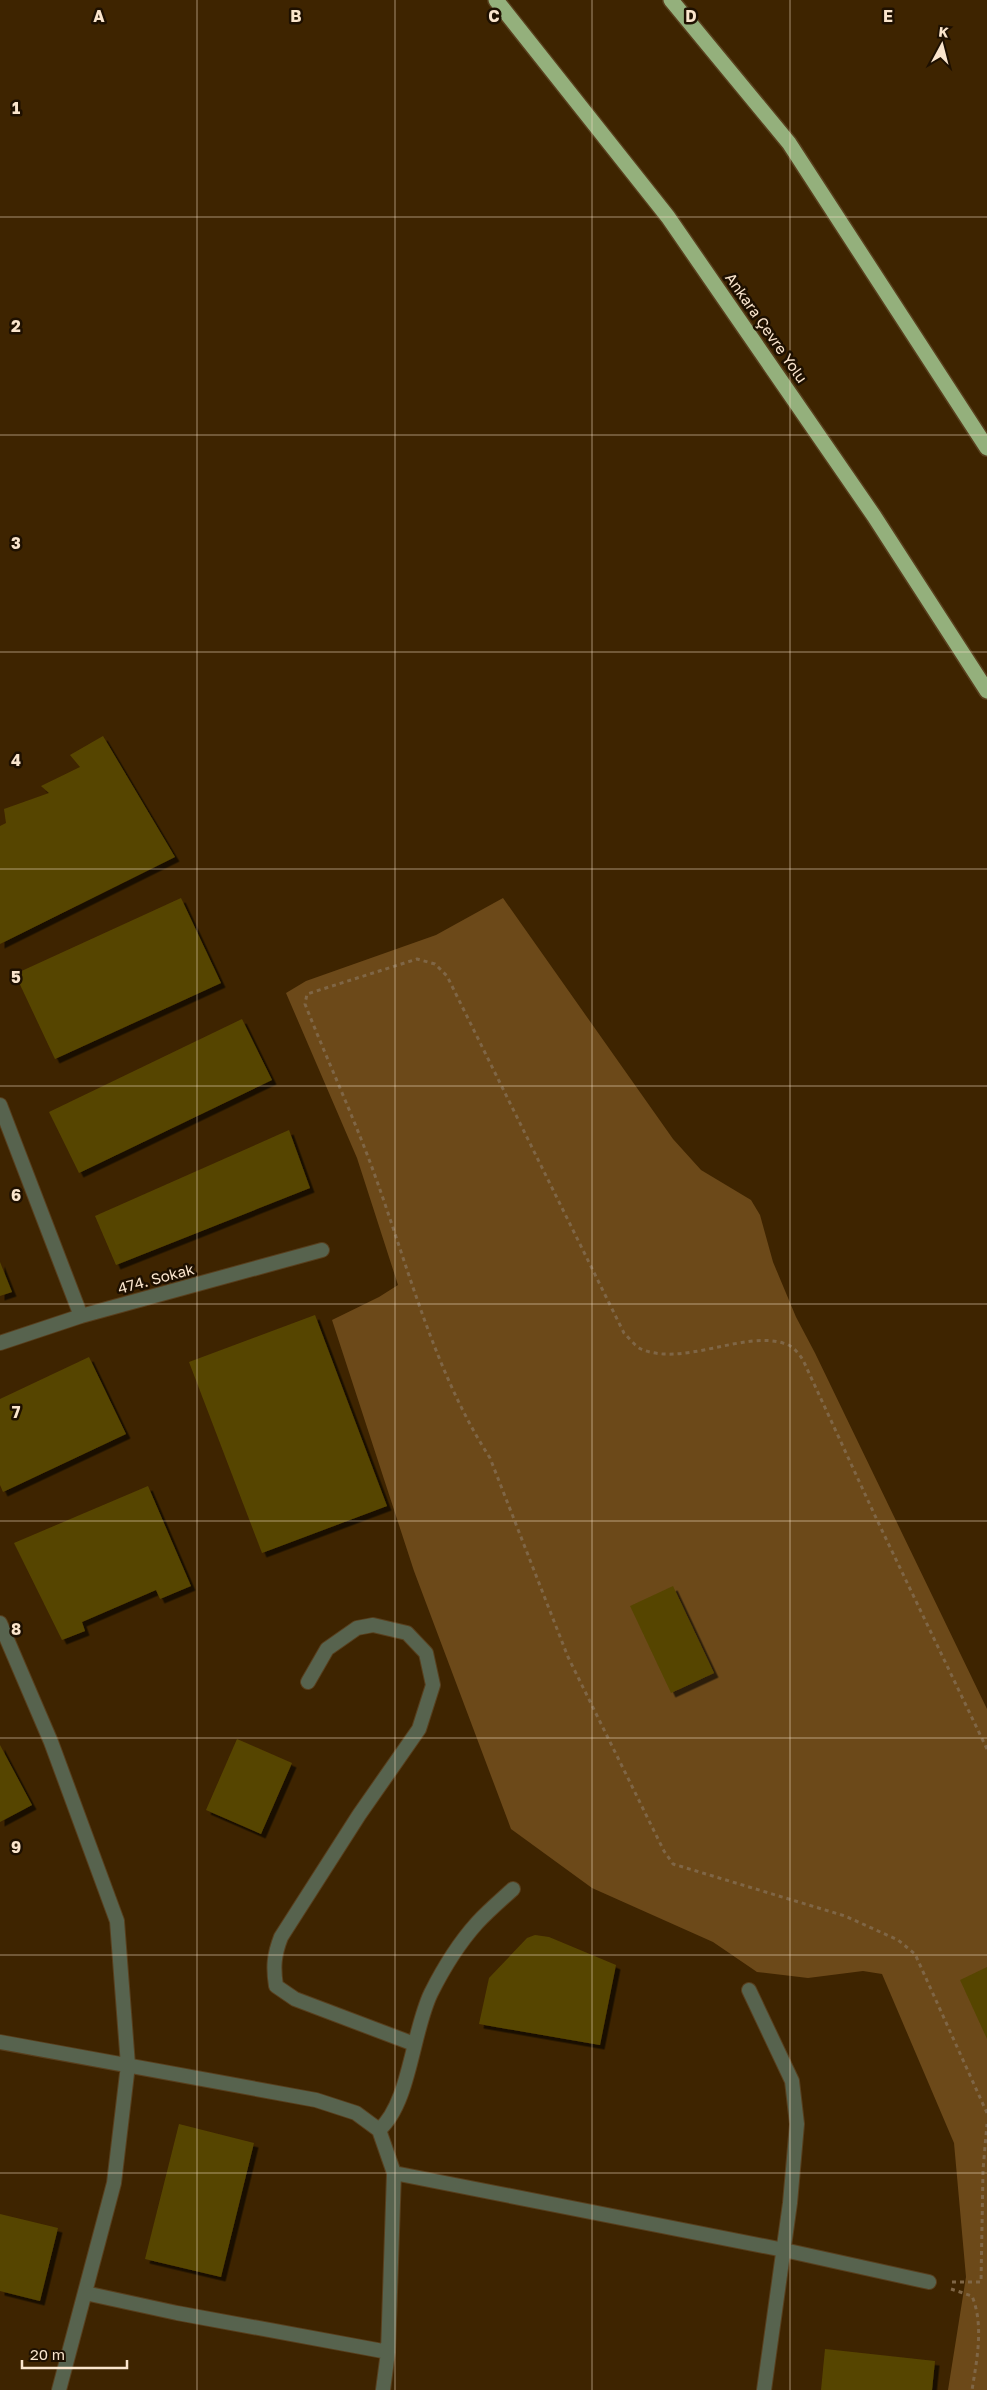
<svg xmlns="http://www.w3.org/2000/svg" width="987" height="2390" font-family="'Golos Text',sans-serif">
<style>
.green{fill:#6c4919}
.building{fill:#574504;filter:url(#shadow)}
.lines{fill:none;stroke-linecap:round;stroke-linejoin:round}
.service-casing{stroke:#583f1d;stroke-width:16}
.minor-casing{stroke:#583f1d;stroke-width:16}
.motorway-casing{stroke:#583f1d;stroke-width:18}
.path{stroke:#7f6646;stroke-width:3;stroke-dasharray:4 4;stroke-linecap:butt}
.service{stroke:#57634e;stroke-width:14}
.minor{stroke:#57634e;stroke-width:14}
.motorway{stroke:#94b07c;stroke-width:15}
.grid{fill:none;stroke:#fae5cd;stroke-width:1;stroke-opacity:0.55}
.labels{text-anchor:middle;stroke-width:5;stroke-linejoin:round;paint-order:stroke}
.street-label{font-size:15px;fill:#fae5cd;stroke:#1e1000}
.grid-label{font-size:16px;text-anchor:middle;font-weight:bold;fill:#fae5cd;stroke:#1e1000;stroke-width:5;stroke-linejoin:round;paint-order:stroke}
</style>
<defs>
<filter id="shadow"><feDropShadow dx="4.5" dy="4.5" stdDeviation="0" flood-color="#0009"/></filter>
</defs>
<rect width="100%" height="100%" fill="#3e2400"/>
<path class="green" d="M503,898L673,1139L701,1170L751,1200L760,1215L773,1262L796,1317L815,1353L987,1709V2390H948L966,2277L954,2143L882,1974L863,1971L808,1978L757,1972L713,1942L592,1888L511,1829L414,1571L332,1320L379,1297L398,1285L357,1158L286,993L306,981L436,935Z"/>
<path class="building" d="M103,736L175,857L0,944V826L6,823L4,809L49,793L41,786L80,767L70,755Z
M181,898L221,983L55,1059L15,974Z
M242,1019L272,1080L79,1173L49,1112Z
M289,1130L310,1188L116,1265L95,1216Z
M0,1262L12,1292L0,1296Z
M315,1315L387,1506L262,1553L189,1362Z
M89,1357L126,1434L3,1492L0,1485V1399Z
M148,1486L191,1586L160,1599L156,1590L82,1622L85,1631L62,1640L14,1543Z
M673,1586L714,1673L671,1693L630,1606Z
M237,1739L292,1763L261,1834L206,1810Z
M0,1745L32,1805L0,1822Z
M535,1935L549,1937L616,1965L600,2045L479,2024L489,1978L527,1938Z
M987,1967V2039L960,1980Z
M179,2124L254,2143L221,2277L145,2259Z
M0,2214L58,2228L40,2301L0,2291Z
M825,2349L935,2361L932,2390H821Z"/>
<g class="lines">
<defs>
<path id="service" d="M308,1682L327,1649L357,1628L373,1625L407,1633L426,1653L433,1685L419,1729L359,1815L281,1937C274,1955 273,1967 276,1986L295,1999L414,2044"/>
<path id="minor" d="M0,1105L81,1316
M0,1343L81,1316L322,1250
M0,1623L51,1742L117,1921L128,2065L114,2183L59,2390
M749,1990L792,2081L797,2124L790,2203L764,2390
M0,2042L316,2100L356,2113L379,2130L394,2173L388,2352L383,2390
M379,2130C410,2103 412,2032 431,1993C443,1969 459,1943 477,1923C488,1911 501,1900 513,1889
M394,2173L784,2250L929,2282
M85,2293L177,2313L388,2352"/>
<path id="motorway" d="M496,0L668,217L874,516L987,691
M671,0L789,143L987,448"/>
</defs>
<use href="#service" class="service-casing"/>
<use href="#minor" class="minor-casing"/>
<use href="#motorway" class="motorway-casing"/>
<path class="path" d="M987,1749L877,1520L803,1360C798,1352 792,1345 783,1343C743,1331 682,1367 641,1349C635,1346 629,1338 624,1333L447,976L435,964L417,959L307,994L305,1004C326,1057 350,1109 370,1162C407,1261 432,1368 490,1458L568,1657L664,1851L673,1864L845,1916L898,1940L915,1954L987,2113
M952,2282H981L983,2170L987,2124
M951,2289L972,2296C984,2325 977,2359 972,2390"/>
<use href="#service" class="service"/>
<use href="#minor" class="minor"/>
<use href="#motorway" class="motorway"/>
</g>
<path class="grid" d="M197,0V2390M395,0V2390M592,0V2390M790,0V2390M0,217H987M0,435H987M0,652H987M0,869H987M0,1086H987M0,1304H987M0,1521H987M0,1738H987M0,1955H987M0,2173H987"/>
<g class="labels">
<g class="street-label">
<text transform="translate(766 328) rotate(55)" y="5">Ankara Çevre Yolu</text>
<text transform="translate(156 1279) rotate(-15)" y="5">474. Sokak</text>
</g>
</g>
<g class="grid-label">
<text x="99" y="22">A</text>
<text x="296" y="22">B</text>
<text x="494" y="22">C</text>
<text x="691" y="22">D</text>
<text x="888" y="22">E</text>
<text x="16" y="114">1</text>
<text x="16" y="332">2</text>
<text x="16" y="549">3</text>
<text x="16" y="766">4</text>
<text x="16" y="983">5</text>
<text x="16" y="1201">6</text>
<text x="16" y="1418">7</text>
<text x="16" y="1635">8</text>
<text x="16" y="1853">9</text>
</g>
<g transform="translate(942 45) rotate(7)" stroke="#1e1000" stroke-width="4" paint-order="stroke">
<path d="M0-4L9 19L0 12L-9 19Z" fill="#fae5cd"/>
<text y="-8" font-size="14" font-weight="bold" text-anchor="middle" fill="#fae5cd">K</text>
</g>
<path d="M22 2360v8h105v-8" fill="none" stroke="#fae5cd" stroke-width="2.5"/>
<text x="30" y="2360" font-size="15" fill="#fae5cd" stroke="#1e1000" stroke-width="4" paint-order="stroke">20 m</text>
</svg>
